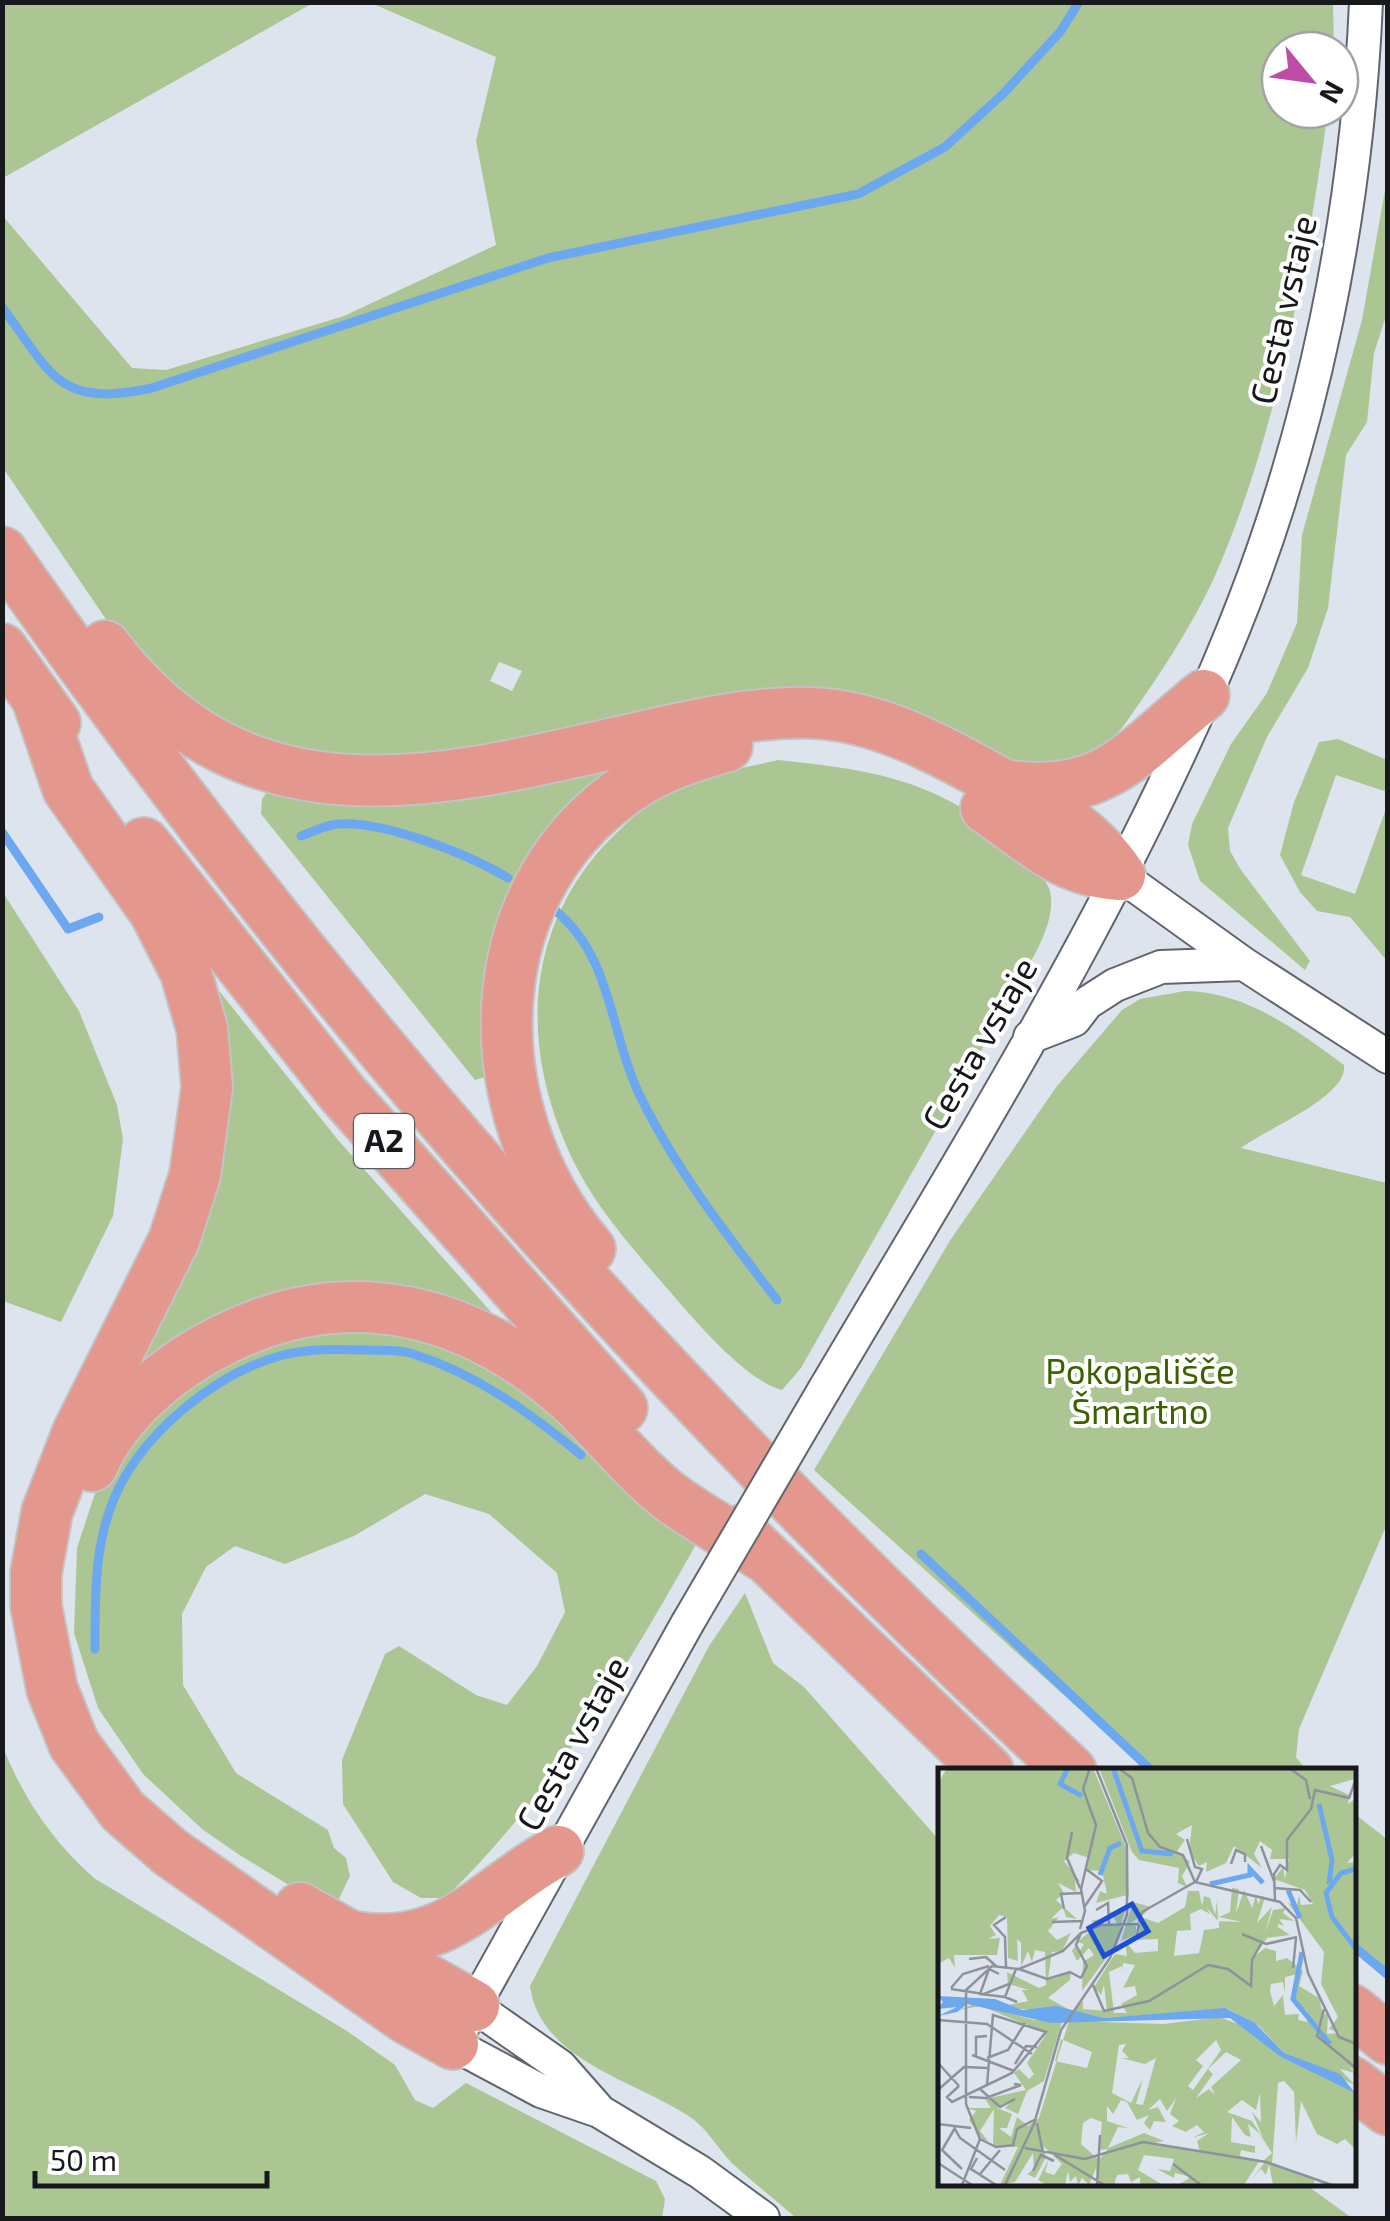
<svg xmlns="http://www.w3.org/2000/svg" width="1390" height="2221" font-family="'Exo 2',sans-serif">
<style>
.green{fill:#abc693;fill-rule:evenodd}
.lines{fill:none;stroke-linecap:round;stroke-linejoin:round}
.stream{stroke:#6ba8f0;stroke-width:9}
.minor-casing{stroke:#60646d;stroke-width:36}
.highway-casing{stroke:#c3c3c4;stroke-width:54}
.minor{stroke:#fff;stroke-width:32}
.highway{stroke:#e4978d;stroke-width:50}
.minor-bridge-casing{stroke:#60646d;stroke-width:36;stroke-linecap:butt}
.minor-bridge{stroke:#fff;stroke-width:32}
.labels{text-anchor:middle;stroke-width:8;stroke-linejoin:round;paint-order:stroke}
.shield{fill:#fff;stroke:#5d5d60;stroke-width:2.5}
.shield-label{font-size:32px;font-weight:bold;fill:#17181c}
.street-label{font-size:35px;fill:#17181c;stroke:#fff}
.park-label{font-size:35px;fill:#3c6100;stroke:#fff}
.inset-river{fill:none;stroke:#6ba8f0;stroke-width:5}
.inset-road{fill:none;stroke:#8e929a;stroke-width:2.5}
.view{fill:#1d4ed8;fill-opacity:0.15;stroke:#1d4ed8;stroke-width:5}
.inset-edge{fill:none;stroke:#17181c;stroke-width:5}
</style>
<rect width="100%" height="100%" fill="#dee4ee"/>
<path class="green" d="M3,2H313V3L3,178Z
M371,3H1333L1334,50H1280V110H1328C1307,263 1277,436 1214,578C1189,632 1156,680 1122,728L1108,742L1043,776L903,722L468,765L290,757L144,675L3,468L2,215L132,368L166,370L344,316L496,245L476,141L496,57ZM499,662L522,671L512,691L490,681Z
M1387,179V313L1374,353L1367,422L1346,455L1328,608L1308,668L1267,737L1228,828L1230,851L1241,870L1310,961L1305,970L1200,881L1188,845L1192,824L1231,744L1267,693L1297,623L1302,535L1362,320Z
M1338,739L1387,760V792L1336,775L1301,875L1355,894L1387,806V961L1350,917L1317,911L1300,892L1280,855L1294,802L1319,742Z
M630,753L586,805L488,1076L475,1080L261,814L262,799L268,791Z
M778,760C873,770 944,780 1016,850C1027,861 1045,875 1050,891C1057,922 1032,958 1019,984L801,1368L782,1390C744,1380 692,1317 665,1286C634,1250 600,1212 578,1170C508,1034 526,892 656,800C688,777 740,769 778,760Z
M2,891L79,1011L117,1105L123,1139L113,1216L61,1322L3,1301Z
M212,982L338,1140L508,1331L387,1294L126,1389Z
M1185,991C1245,991 1298,1031 1344,1065C1349,1096 1264,1130 1241,1148L1387,1183V1524L1299,1729L1296,1757L1307,1771H1148L814,1470L951,1239L1057,1086L1122,1010L1140,999Z
M330,1321L480,1349L699,1539C628,1666 550,1797 445,1898H421L393,1882L343,1804L342,1760L385,1654L399,1646L476,1695L507,1705L537,1666L565,1612L557,1573L489,1514L425,1494L354,1536L285,1564L235,1546L206,1567L182,1614L183,1685L236,1773L328,1830L334,1848L346,1858L350,1876L337,1903L297,1890L238,1854L202,1829L143,1774L98,1708L74,1633L77,1548L102,1472L168,1388Z
M745,1593L773,1663L804,1687L940,1841V2184H1305L1352,2218H796C775,2199 752,2182 732,2163C717,2148 708,2129 690,2117C637,2081 540,2061 530,1986L709,1646Z
M3,1747C23,1798 53,1842 94,1878L347,2031L395,2065L415,2100L433,2108L466,2083L656,2181L665,2199L662,2218H3Z
M1352,1812L1387,1839V1974L1353,1947Z"/>
<g class="lines">
<path class="stream" d="M2,307C53,376 58,408 152,388L548,258L858,194L945,147L1004,93L1060,32L1079,2
M2,832L68,929L99,917
M301,836C312,832 326,825 338,824C383,820 470,855 508,878
M556,911C613,959 609,1031 640,1096C677,1171 726,1234 777,1300
M921,1554L1152,1771
M95,1649C95,1597 94,1540 117,1492C145,1432 213,1376 276,1357C305,1348 338,1349 367,1350C382,1351 399,1349 413,1354C477,1374 530,1413 581,1455
M1352,1945L1388,1975"/>
<defs>
<path id="minor" d="M1120,875L1244,964L1388,1057
M1030,1037L1074,1020L1087,1003L1115,985L1161,967L1244,964
M824,1390C970,1143 1125,897 1233,630C1313,433 1357,214 1366,2
M687,1624L453,2044L541,2091L599,2111L700,2172L763,2218
M474,2006L560,2066L597,2108"/>
<path id="highway" d="M2,552C319,1005 666,1395 1071,1771
M105,646C246,834 437,784 632,739C690,726 752,711 812,713C875,715 935,747 989,777C1041,805 1086,825 1120,875
M2,649L55,723
M37,698L68,789L155,912L186,973L202,1029L207,1087L195,1175L174,1240L78,1432L47,1512L36,1573V1606L52,1689L74,1744L123,1811L170,1852L406,2018L453,2044
M1010,786C1105,799 1136,750 1204,695
M986,808C1032,839 1062,872 1120,875
M144,843L343,1094L622,1408
M590,1249C471,1109 472,880 642,779C669,763 698,755 727,746
M92,1466C117,1409 171,1365 227,1338C350,1278 470,1309 570,1398C605,1430 635,1471 673,1499C702,1520 734,1537 763,1556
M739,1531L988,1771
M300,1908L474,2006
M355,1937C449,1952 484,1891 558,1851
M1352,2010L1388,2039
M1352,2082L1388,2110"/>
</defs>
<use href="#minor" class="minor-casing"/>
<use href="#highway" class="highway-casing"/>
<use href="#minor" class="minor"/>
<use href="#highway" class="highway"/>
<defs>
<path id="minor-bridge" d="M687,1624L824,1390"/>
</defs>
<use href="#minor-bridge" class="minor-bridge-casing"/>
<use href="#minor-bridge" class="minor-bridge"/>
</g>
<g class="labels">
<rect class="shield" x="354" y="1114" width="60" height="54" rx="8"/>
<g class="shield-label">
<text x="384" y="1152">A2</text>
</g>
<g class="street-label">
<text transform="translate(1284 310) rotate(-77)" y="12">Cesta vstaje</text>
<text transform="translate(980 1044) rotate(-60)" y="12">Cesta vstaje</text>
<text transform="translate(573 1744) rotate(-61)" y="12">Cesta vstaje</text>
</g>
<g class="park-label">
<text x="1140" y="1384">Pokopališče<tspan x="1140" dy="40">Šmartno</tspan></text>
</g>
</g>
<g transform="translate(938 1768)">
<rect width="418" height="418" fill="#dee4ee"/>
<path d="M9,0H155L190,84L191,127L178,177L144,223L145,194L156,187L151,180L139,193L134,183L137,178L141,184L146,176L139,174L159,158L153,153L170,149L162,158L180,157L172,144L186,143L189,127L158,135L162,123L169,126L164,103L149,102L151,90L136,85L126,93L142,113L137,112L138,124L120,115L126,125L118,132L139,151L128,149L125,139L113,151L121,149L110,163L119,172L133,165L124,183L114,184L110,211L119,210L127,194L120,208L133,204L132,212L110,230L132,242L81,241L43,230L70,237L90,233L84,222H91L70,216L69,204L101,220L108,217L107,184L97,182L94,194L90,183L83,199V175L79,171L80,193L70,190L69,149L61,147L52,158L58,167L50,171L62,170L59,187H16L17,200L11,190L0,196V16ZM161,0H417V11L392,18L411,27L410,36L417,31V86L409,95L417,94V302L399,295L412,300L417,305L402,301L417,317L346,285L321,258L290,241L166,250L135,243L145,233V241L169,243L166,217L163,227L156,219L177,186L189,188L187,173L197,185L220,183V171L195,172L202,166L201,150L191,156L198,158V167L183,173L195,134L213,139L203,149L220,155L247,139L250,123H261L264,138L266,128L272,130L277,147L279,133L280,153L304,154L281,149L292,144L294,120L301,121L298,146L306,122L314,140L318,127L320,136L324,128L327,129L319,155L334,139L327,166L335,142L348,140L345,145L356,153L341,151L346,158L340,156V159L352,167L329,170L317,188L327,180L338,183V193L349,190L365,203L361,218L381,230L385,246H390L389,266L402,265L391,261L400,249L383,216L386,184L350,135L359,137L361,127L363,137L375,136L367,122L336,111L345,99L347,111L351,91H332L334,82L322,73L316,86L324,100L296,78L288,95L268,104L269,94L261,98L251,83L254,57L238,66L247,72L239,83L252,94L244,108L249,119L240,115L239,126L241,100L201,92L194,84ZM268,139L281,154V160L266,162L261,185L236,188L239,163L253,162L252,146L263,141L272,146ZM185,195L197,197L185,220L197,218L199,227L183,236L189,245H176L171,204L184,198V204ZM360,206L354,232L369,243V254L360,252L361,246L347,247L345,227L336,238L332,223L333,216L345,214L347,225V209ZM37,236L96,252L128,247L114,254H124L106,313L89,323L80,346L67,340L74,333L59,340L74,346L69,360H61L73,369L79,349L90,358L101,350L131,253L226,256L281,249L312,260L343,289L416,323L417,381L407,371L399,376L379,366L363,333L358,375L356,324L346,313L340,315L334,396L376,410L387,414V417L376,410V417H335L331,396L328,407L323,401L314,411L327,394L322,392L306,417H240L253,409L237,405L236,410L219,401L232,403L236,391L206,387L200,402L225,417H202V409L193,414L190,406L179,407L176,417H161L158,400L151,417L144,410L140,417L138,408L132,414L130,403L127,417H109L100,412L111,391L107,404L116,407L124,396L105,378L108,389L97,410L89,406L96,401L95,385L77,414L62,417L80,379L55,378L56,341L42,363L50,373L44,371L31,352L38,343L29,340H53L47,331L88,322L76,305L81,301L91,311L96,306L89,295L109,265L43,238L20,242ZM123,271L154,284L149,300L117,293ZM278,272L283,282L255,322L250,318L265,298L258,292ZM188,276L184,283L191,290H183L207,296L218,290L205,337L198,336L205,310L193,335L174,325L181,277ZM288,284L303,292L273,319L277,327L271,321L258,330L275,306L270,301ZM322,325L323,354L314,344L325,370L314,353L289,344L304,332L318,342ZM238,330L232,346L241,353L234,358L248,364L259,357L266,364L254,370L271,365L259,373L262,384L216,375L226,373L206,365L170,380L180,359L190,360L169,353V338L175,346L183,332L189,334L199,352L211,347L206,355L212,362L216,353L228,354L220,339L210,342L222,331L229,343ZM294,349L307,367L313,369L310,356L321,365L334,385L325,393L302,388L303,382L317,385V378L293,374ZM153,350L164,354L161,382L170,381L161,392L143,376L145,355Z" fill="#abc693" fill-rule="evenodd"/>
<path d="M0,228L57,231L84,242L118,238L166,250L287,240L317,255L346,285L402,306L417,325L343,289L292,250L113,255L29,236L19,244L0,248L19,239L0,241L5,234Z" fill="#6ba8f0"/>
<path class="inset-river" d="M130,0L122,16L144,28M175,0L204,83L235,86M381,36L394,92L391,116M418,101L403,105L388,125L394,149L418,181M162,107L172,80L183,75M272,116L312,107V101L325,115M350,122L362,150M364,184L355,231L392,276"/>
<path class="inset-road" d="M180,0L194,10L210,65L222,79L245,87L257,114M351,0L368,12L372,31M134,64L129,90L142,120M249,71L257,99L264,101L258,114M323,78L336,113M293,96L298,82L307,86V94M336,120L362,122L373,134M337,132L336,106L342,97L349,102V72L373,41L377,22L411,30L418,11M147,138L164,113L148,101M126,141L123,126L143,125M158,142L170,135L171,156M114,154L144,153M201,154L204,144L257,114L342,134L358,150L370,205L401,269L418,276M142,161L147,143L143,121L158,57L145,21L152,0M304,166L328,176L359,169M180,179L199,168L201,156M31,191L48,189L58,198M68,199L67,169L56,157L68,149M355,200L358,170M78,201L67,229L79,234M81,201L109,211L132,204L143,210M61,206L51,201L42,226L67,229M143,210L149,198L138,177L143,165L163,157L201,156M155,217L166,243L211,233L270,197L290,201L313,218L314,192L324,174M13,220L25,206L51,198M13,221L46,226L71,216M386,241L379,268L418,300M0,252L49,256L94,286M34,287L76,303M38,289V269L49,268M49,290L70,282L87,255M0,295L21,318M77,296L88,278L99,279M21,318L9,329L14,334L74,305L108,264L55,247L49,317M1,321L26,299L49,300M42,321L62,339L77,331M31,329L48,330L83,317L76,316M99,355L105,385M0,356L33,360M16,359L22,370L67,402M17,360L4,382L24,401M42,371L58,379L77,377M75,377L79,361L98,351M87,380L147,391L205,374L328,394L394,417M117,387L166,417M39,390L33,401L58,417M0,395L34,417M235,396L263,417M95,403L103,387L116,393M42,406L62,382M24,417L42,371L28,336V222L54,198L81,201L125,183L143,165M67,417L96,356L123,262L172,190L189,147V77L158,0M159,417L162,367"/>
<path class="view" d="M194,136L210,163L166,188L151,160Z"/>
<rect width="418" height="418" class="inset-edge"/>
</g>
<rect width="1390" height="2221" fill="none" stroke="#17181c" stroke-width="10"/>
<g transform="translate(1310 80) rotate(119)"><circle r="48" fill="#ffffff" stroke="#a2a3a4" stroke-width="2.5"/>
<path d="M0-8L18 38L0 25L-18 38Z" fill="#be4ba5"/>
<text y="-15" font-size="28" font-weight="bold" text-anchor="middle" fill="#17181c">N</text>
</g>
<path d="M35 2171v15h232v-15" fill="none" stroke="#17181c" stroke-width="5"/>
<text x="50" y="2171" font-size="30" fill="#17181c" stroke="#ffffff" stroke-width="8" paint-order="stroke">50 m</text>
</svg>
